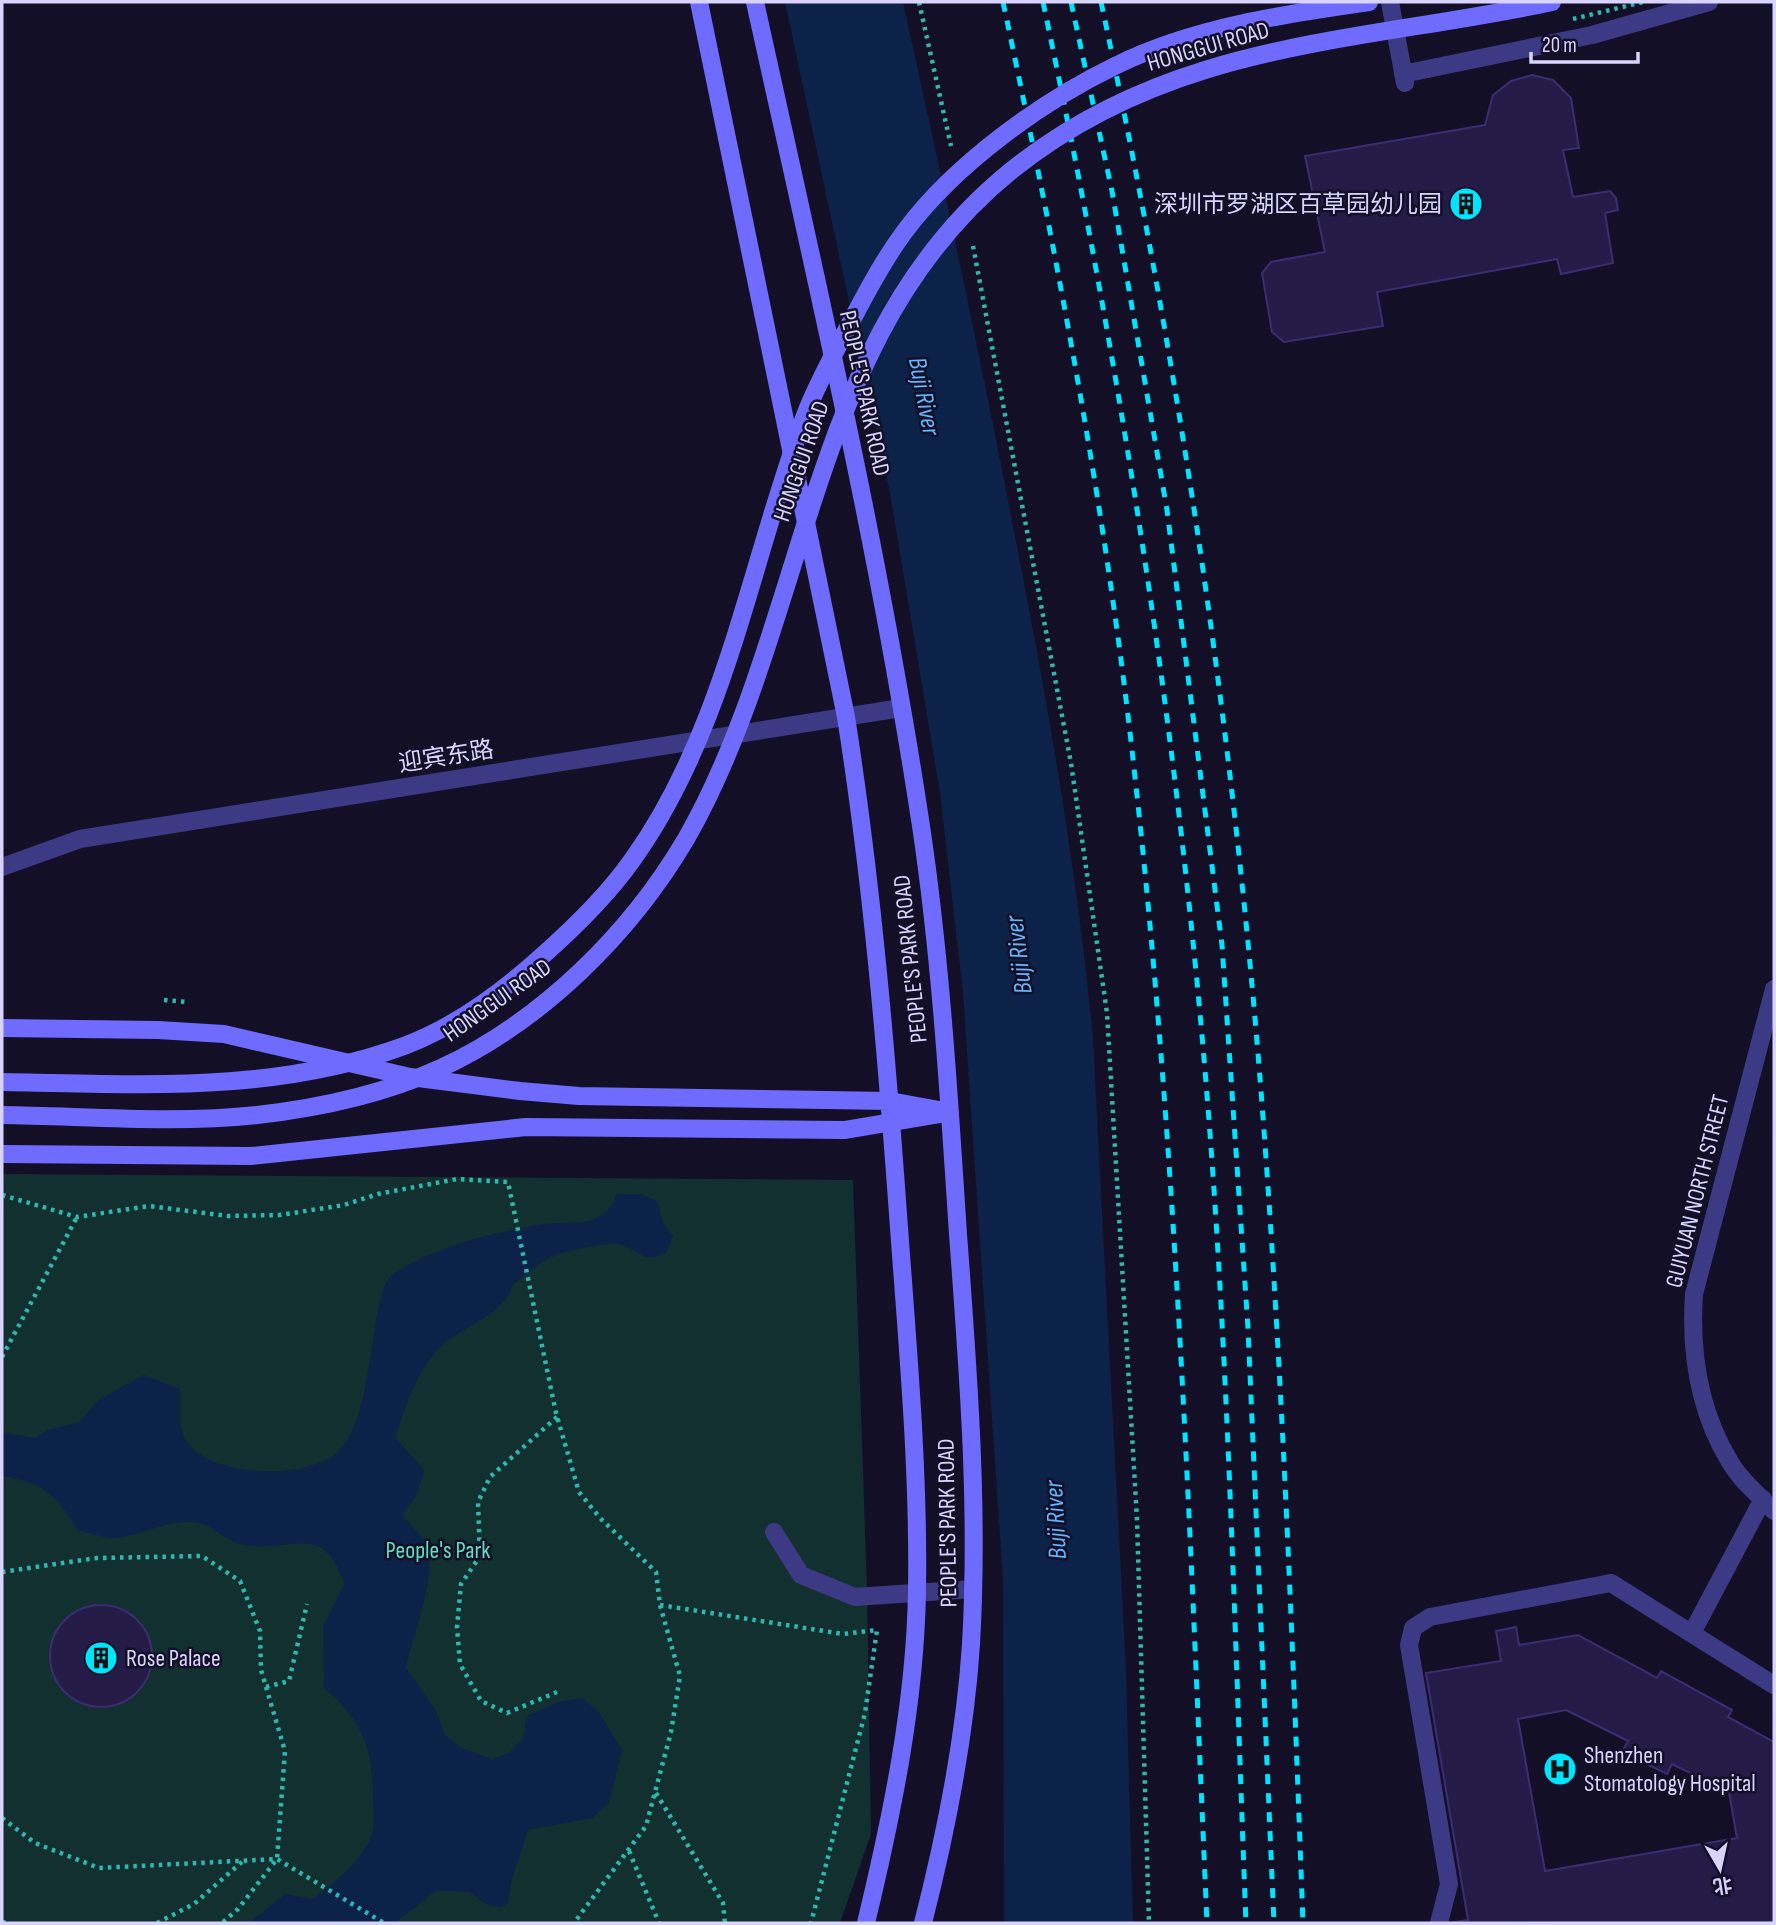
<svg xmlns="http://www.w3.org/2000/svg" width="1776" height="1925" font-family="'Sofia Sans Condensed','Noto Sans SC',sans-serif">
<style>
.green{fill:#12302f}
.water{fill:#0c2248}
.building{fill:#241b47;stroke:#3b2d73;stroke-width:2;fill-rule:evenodd}
.lines{fill:none;stroke-linecap:round;stroke-linejoin:round}
.path{stroke:#2fb8b0;stroke-width:4.5;stroke-dasharray:3.5 5;stroke-linecap:butt}
.lane{stroke:#3d3a85;stroke-width:18}
.street{stroke:#3d3a85;stroke-width:18}
.secondary{stroke:#6f6bff;stroke-width:18}
.rail{stroke:#00e5ff;stroke-width:5;stroke-dasharray:10 9;stroke-linecap:butt}
.path-bridge{stroke:#2fb8b0;stroke-width:4.5;stroke-dasharray:3.5 5;stroke-linecap:butt}
.secondary-bridge{stroke:#6f6bff;stroke-width:18}
.labels{text-anchor:middle;stroke-width:5;stroke-linejoin:round;paint-order:stroke}
.street-label{font-size:24px;fill:#d9d4ff;stroke:#130f26}
.poi-label{font-size:24px;fill:#d9d4ff;stroke:#130f26;text-anchor:start}
.park-label{font-size:24px;fill:#5fe0c0;stroke:#130f26}
.water-label{font-size:26px;font-style:italic;fill:#62b6ff;stroke:#130f26}
</style>
<rect width="100%" height="100%" fill="#130f26"/>
<path class="green" d="M2,1174L853,1180L867,1588L871,1834L840,1923H2Z"/>
<path class="water" d="M785,2H903C942,178 980,354 1014,531C1047,699 1077,868 1093,1039L1126,1670L1133,1923H1004L1003,1580L963,993L940,793L891,499Z
M617,1194H641L657,1201L663,1222L673,1236L666,1253C640,1264 642,1251 622,1245C610,1241 564,1251 552,1257C538,1263 525,1276 512,1285C507,1313 464,1326 445,1343C416,1369 408,1402 395,1437L424,1470L417,1494L402,1515C410,1524 421,1534 426,1545C439,1570 412,1638 406,1668L435,1709L445,1735L460,1747L492,1759L509,1753L523,1738L527,1716L558,1702L583,1698L599,1712L622,1750L609,1803L592,1818L528,1830L512,1879L508,1903L501,1907L488,1905L469,1892L436,1891L395,1923H249L285,1894L314,1899C333,1884 369,1854 373,1830C375,1820 373,1807 373,1797C373,1749 362,1719 324,1688L323,1626L344,1584C323,1516 286,1558 237,1543C222,1539 211,1523 194,1522C166,1520 141,1536 114,1538C103,1538 88,1532 77,1530C56,1494 44,1483 2,1476V1432L35,1438L48,1430L79,1422L98,1400L144,1375L180,1389C181,1402 179,1420 182,1432C196,1478 306,1482 338,1452C378,1412 367,1290 394,1273C440,1244 492,1233 545,1224C560,1222 584,1224 597,1218C608,1212 613,1204 617,1194Z"/>
<path class="building" d="M1532,75L1553,80L1571,98L1579,148L1563,150L1573,197L1610,191L1616,198L1618,210L1605,213L1613,263L1561,274L1557,259L1377,292L1383,326L1284,342L1272,332L1262,273L1271,262L1325,252L1305,156L1485,125L1493,95L1511,81Z
M50 1656a51 51 0 1 1 102 0a51 51 0 1 1-102 0Z
M1516,1627L1519,1645L1578,1635L1657,1678L1661,1671L1732,1710L1728,1717L1774,1742V1922L1449,1923L1468,1920L1426,1673L1501,1661L1496,1631ZM1566,1710L1628,1741L1622,1752L1667,1774L1672,1764L1729,1792L1737,1838L1545,1871L1518,1719Z"/>
<g class="lines">
<path class="path" d="M919,2L951,146
M973,246L1071,763L1107,1013L1137,1519L1149,1923
M164,1000L187,1002
M2,1195L77,1217L149,1206L228,1216L280,1215L344,1205L378,1194L457,1179L508,1182L556,1413L579,1492L600,1518L656,1572L660,1605L680,1676L671,1732L646,1826L574,1923
M2,1357L77,1217
M557,1417L490,1477L478,1502L480,1556L461,1584L457,1627L460,1664L481,1701L507,1713L557,1692
M2,1572L97,1558L202,1556L240,1581L260,1631L261,1670L285,1751L277,1859L238,1909L222,1923
M660,1605L843,1634L877,1630L865,1713L811,1923
M266,1687L289,1681L307,1604
M656,1793L723,1903L725,1923
M2,1818L35,1843L99,1868L277,1859L384,1923
M629,1851L659,1923
M2,1922L9,1923
M157,1923L194,1904L243,1861"/>
<path class="lane" d="M1390,2L1405,83
M1403,74L1592,35L1709,2
M774,1532L801,1575L855,1597L973,1589
M1692,1633L1763,1499
M1439,1923L1449,1884L1409,1645L1413,1628L1430,1617L1611,1583L1774,1685"/>
<path class="street" d="M2,867L80,839L901,708
M1774,989L1694,1294C1690,1353 1699,1411 1730,1462C1740,1480 1760,1496 1774,1511"/>
<path class="secondary" d="M699,2L846,717C872,882 886,1048 898,1214C907,1340 919,1466 917,1592C915,1704 892,1815 866,1923
M755,2C815,275 879,548 921,826C941,960 949,1098 958,1234C968,1370 979,1508 971,1644C965,1738 946,1833 923,1923
M2,1028L158,1030L224,1034L410,1077L520,1091L579,1096L890,1101L950,1112
M2,1154L251,1156L526,1127L844,1130L939,1114"/>
<path class="rail" d="M1003,2C1057,255 1106,511 1134,768C1177,1152 1190,1538 1207,1923
M1043,2C1109,313 1161,626 1193,942C1227,1268 1233,1596 1246,1923
M1071,2L1112,191L1167,510L1222,945L1248,1328L1274,1923
M1101,2C1180,369 1235,743 1263,1117C1283,1385 1293,1655 1303,1923"/>
<path class="path-bridge" d="M1573,19L1643,2"/>
<path class="secondary-bridge" d="M2,1082C138,1084 273,1094 404,1046C455,1027 501,993 541,957C575,927 607,896 633,859C725,730 750,564 804,418C815,388 831,359 846,331C864,297 882,262 905,231C955,164 1042,101 1117,65C1194,27 1285,14 1369,2
M2,1115C84,1116 175,1124 257,1115C319,1108 384,1094 441,1068C542,1021 630,934 686,839C739,747 771,633 803,532C847,393 894,265 1012,170C1174,40 1359,43 1552,2"/>
</g>
<defs>
<symbol id="building-disc" viewBox="-11 -11 22 22"><circle r="9.5" fill="#00e5ff" stroke="#130f26"/><path d="M-4-6H4V6H1V3H-1V6H-4ZM-2.5-4.3h1.7v1.8h-1.7ZM.8-4.3h1.7v1.8H.8ZM-2.5-1h1.7V.8h-1.7ZM.8-1h1.7V.8H.8Z" fill="#111"/></symbol>
<symbol id="hospital-disc" viewBox="-11 -11 22 22"><circle r="9.5" fill="#00e5ff" stroke="#130f26"/><path d="M-5-5h3v3.5h4V-5h3V5h-3V1.5h-4V5h-3Z" fill="#111"/></symbol>
</defs>
<g fill-rule="evenodd">
<use href="#building-disc" x="1447" y="185" width="38" height="38"/>
<use href="#building-disc" x="82" y="1639" width="38" height="38"/>
<use href="#hospital-disc" x="1541" y="1750" width="38" height="38"/>
</g>
<g class="labels">
<g class="street-label">
<text transform="translate(1208 46) rotate(-16)" y="8">HONGGUI ROAD</text>
<text transform="translate(865 393) rotate(78)" y="8">PEOPLE'S PARK ROAD</text>
<text transform="translate(801 461) rotate(-71)" y="8">HONGGUI ROAD</text>
<text transform="translate(446 756) rotate(-9)" y="8">迎宾东路</text>
<text transform="translate(910 959) rotate(-96)" y="8">PEOPLE'S PARK ROAD</text>
<text transform="translate(497 1000) rotate(-35)" y="8">HONGGUI ROAD</text>
<text transform="translate(1697 1191) rotate(-76)" y="8">GUIYUAN NORTH STREET</text>
<text transform="translate(947 1523) rotate(-91)" y="8">PEOPLE'S PARK ROAD</text>
</g>
<g class="poi-label">
<text x="1442" y="212" text-anchor="end">深圳市罗湖区百草园幼儿园</text>
<text x="126" y="1666">Rose Palace</text>
<text x="1584" y="1763">Shenzhen<tspan x="1584" dy="28">Stomatology Hospital</tspan></text>
</g>
<g class="park-label">
<text x="438" y="1558">People's Park</text>
</g>
<g class="water-label">
<text transform="translate(925 396) rotate(79)" y="9">Buji River</text>
<text transform="translate(1018 955) rotate(-97)" y="9">Buji River</text>
<text transform="translate(1055 1520) rotate(-93)" y="9">Buji River</text>
</g>
</g>
<rect width="1776" height="1925" fill="none" stroke="#d9d4ff" stroke-width="7"/>
<g transform="translate(1720 1869) rotate(171)" stroke="#130f26" stroke-width="5" paint-order="stroke">
<path d="M0-5L12 26L0 18L-12 26Z" fill="#d9d4ff"/>
<text y="-10" font-size="19" font-weight="bold" text-anchor="middle" fill="#d9d4ff">北</text>
</g>
<path d="M1531 52v10h107v-10" fill="none" stroke="#d9d4ff" stroke-width="3.5"/>
<text x="1542" y="52" font-size="21" fill="#d9d4ff" stroke="#130f26" stroke-width="5" paint-order="stroke">20 m</text>
</svg>
